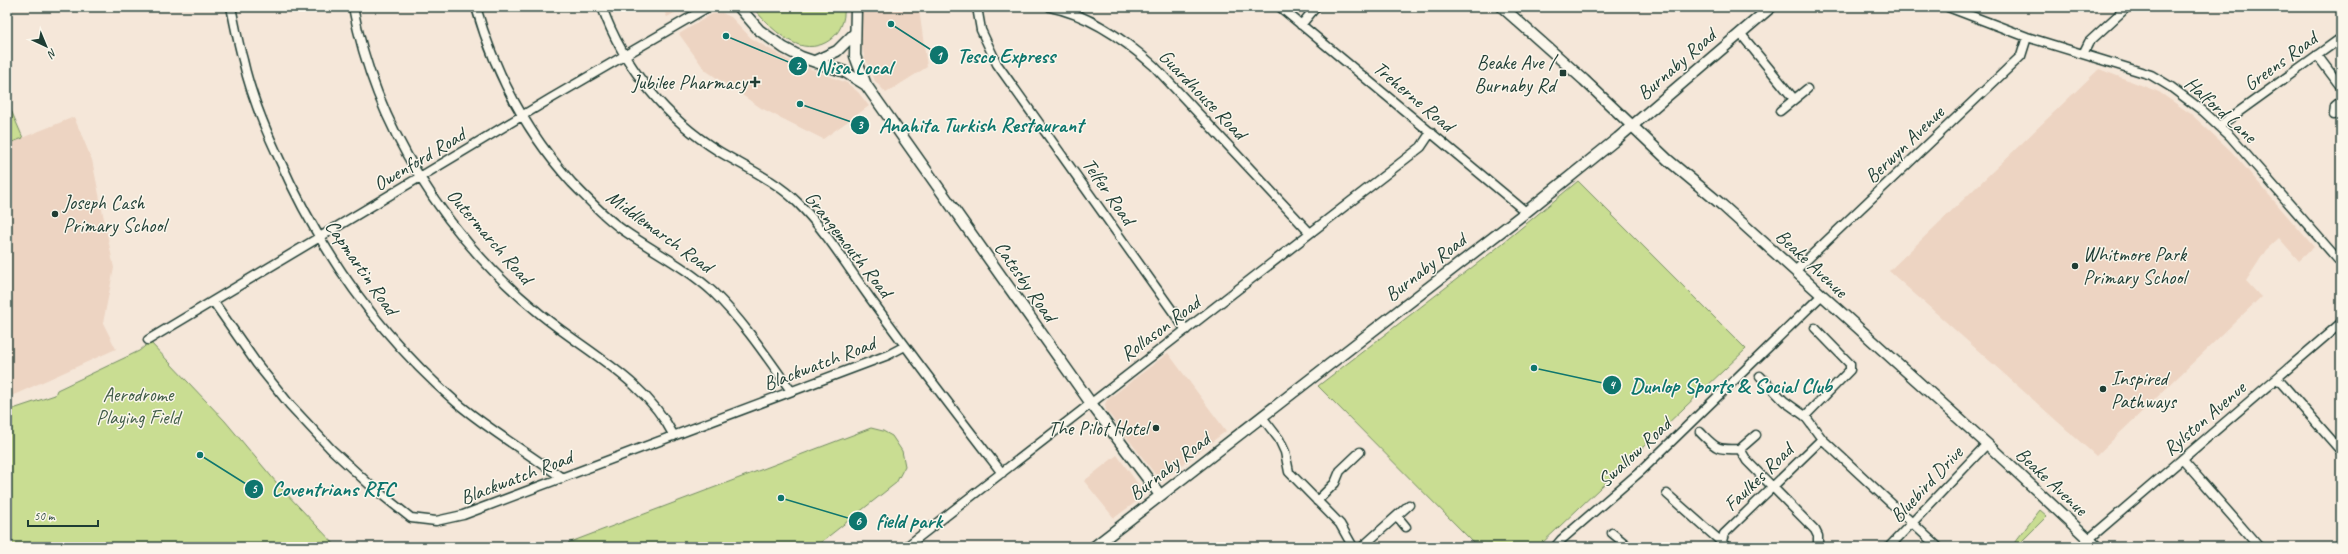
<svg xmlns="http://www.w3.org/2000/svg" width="2348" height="554" font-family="Caveat,sans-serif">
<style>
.built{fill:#edd4c2}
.green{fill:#c9dd92;stroke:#748d63}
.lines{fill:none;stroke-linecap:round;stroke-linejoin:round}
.minor-casing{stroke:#1f3d34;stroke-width:11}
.tertiary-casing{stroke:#1f3d34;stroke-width:13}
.minor{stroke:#fbf7ec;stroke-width:8}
.tertiary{stroke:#fbf7ec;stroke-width:10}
.poi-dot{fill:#1f3d34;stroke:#fbf7ec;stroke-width:1.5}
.labels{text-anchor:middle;stroke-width:3;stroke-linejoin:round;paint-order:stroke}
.street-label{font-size:20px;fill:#1f3d34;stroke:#fbf7ec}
.poi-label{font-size:20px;fill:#1f3d34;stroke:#fbf7ec;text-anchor:end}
.park-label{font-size:20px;fill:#415d47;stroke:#fbf7ec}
.leader{fill:none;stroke:#0f766e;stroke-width:1.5}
.callout-dot{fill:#0f766e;stroke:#fbf7ec;stroke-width:1.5}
.mark-label{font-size:12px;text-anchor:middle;font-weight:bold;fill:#fff}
.callout-label{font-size:21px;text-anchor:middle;font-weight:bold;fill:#0f766e;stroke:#fbf7ec;stroke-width:3;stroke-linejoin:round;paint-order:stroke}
</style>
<rect width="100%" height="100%" fill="#f5e7d9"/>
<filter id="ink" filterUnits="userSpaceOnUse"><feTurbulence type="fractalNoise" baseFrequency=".025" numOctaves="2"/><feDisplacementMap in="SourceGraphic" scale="8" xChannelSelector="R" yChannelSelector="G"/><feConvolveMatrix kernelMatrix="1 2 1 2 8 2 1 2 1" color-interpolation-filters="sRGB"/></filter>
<g filter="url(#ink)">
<path class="built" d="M662,7H686L667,17Z
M861,7H936L919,9L927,67L886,93L875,81L864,57L861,40Z
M722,13L731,17L751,38L788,60L847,83L858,92L869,106L823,139L761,108L705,70L679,34L712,14Z
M2099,69L2159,92L2191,114L2231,151L2314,247L2299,261L2279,238L2266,250L2246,281L2261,297L2096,456L1889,271Z
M74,117L92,160L114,268L103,323L116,349L7,398V144Z
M1168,353L1226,431L1165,478H1158L1106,410L1105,404L1107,400Z
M1117,455L1143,491L1140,499L1114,518L1084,481Z"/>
<path class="green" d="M752,7H844C847,35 820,55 794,43C777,35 764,20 752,7Z
M7,101L23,138L7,144Z
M1578,181L1746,349L1538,547H1478L1318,386L1492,252Z
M150,342L225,421L281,488L337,547H7V411L55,395L57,390L139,351Z
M871,428L883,431L892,436L902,451L905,466L896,483L815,547H572L568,543Z
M2040,510L2047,516L2016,547H2011Z"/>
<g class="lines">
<defs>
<path id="minor" d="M231,7C235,25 238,43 243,60C250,92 263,124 277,154C319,250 377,333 456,402C489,430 527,452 562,478
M353,7C375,126 446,237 539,313C586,352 645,379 674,436
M476,7C495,74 525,131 572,183C588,199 604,217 623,230C653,251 686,267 713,292C743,321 767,357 791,391
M602,7C623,66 666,119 720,152C747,168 776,181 798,203C826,231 847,266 870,298C913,357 957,415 1002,473
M977,7L981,30L997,64L1186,330
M1050,7C1090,15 1124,39 1154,66L1310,233
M1280,7L1526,212
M1948,7L2027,37L2151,75L2171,87L2203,111L2230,136L2341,263
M1301,25L1316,7
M1740,33L1794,99
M2083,54L2089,42L2127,7
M2317,55L2341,87
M1780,111L1807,89
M2334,115L2335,106L2341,101
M2219,126L2341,38
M1795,271L2021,56L2027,37
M213,301L257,364L290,405L331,449L371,486L411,518L436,521L463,515L888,355L905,346
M148,340L550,99L708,7
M1760,376L1784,401L1805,416L1822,439L1938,547
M2277,378L2341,451
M1805,416L1850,370V364L1815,328
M1262,417L1279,439L1285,452L1289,472L1340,524L1353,547
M1700,432C1717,449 1716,450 1740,449L1756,435
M1740,449L1747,461L1815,530L1818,536V547
M2182,459L2259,547
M1667,494L1727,547
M1317,501L1335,483L1340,471L1360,452
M1397,516L1406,527
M1612,533L1629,547
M2089,539L2341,323
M1722,541L1724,534L1822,439
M906,547L1421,147L1431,132
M1362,547L1409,505
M1555,547L1561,540L1642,470L1821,296
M1889,547L1987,444"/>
<path id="tertiary" d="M739,7L759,30L784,48L801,57L845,72L866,85
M856,7L855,56L866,85L1090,402L1160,495
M1502,7L1584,80L1668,160L1722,205L1987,444L2097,547
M815,61L837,51L854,34
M1094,547L1526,212L1618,138L1771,7"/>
</defs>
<use href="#minor" class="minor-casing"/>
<use href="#tertiary" class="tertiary-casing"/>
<use href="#minor" class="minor"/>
<use href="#tertiary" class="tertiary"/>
</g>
</g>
<g class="poi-dot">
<rect x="1559" y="69" width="8" height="8" rx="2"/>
<path d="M753 76h4v4h4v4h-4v4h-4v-4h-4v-4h4z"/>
<circle cx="55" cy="214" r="4"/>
<circle cx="2075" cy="266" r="4"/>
<circle cx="2103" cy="389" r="4"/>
<circle cx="1156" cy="428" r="4"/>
</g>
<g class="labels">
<g class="street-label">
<text transform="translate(2280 61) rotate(-36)" y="7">Greens Road</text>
<text transform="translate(1676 64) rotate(-41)" y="7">Burnaby Road</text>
<text transform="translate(1203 94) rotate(46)" y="7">Guardhouse Road</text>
<text transform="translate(1414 96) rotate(40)" y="7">Treherne Road</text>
<text transform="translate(2221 109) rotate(42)" y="7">Halford Lane</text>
<text transform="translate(1904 144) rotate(-44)" y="7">Berwyn Avenue</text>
<text transform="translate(419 159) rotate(-31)" y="7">Owenford Road</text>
<text transform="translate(1109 191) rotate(55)" y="7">Telfer Road</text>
<text transform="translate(660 231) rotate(36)" y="7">Middlemarch Road</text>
<text transform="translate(490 236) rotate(49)" y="7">Outermarch Road</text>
<text transform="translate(849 244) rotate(52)" y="7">Grangemouth Road</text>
<text transform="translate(1812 263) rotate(43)" y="7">Beake Avenue</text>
<text transform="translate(362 267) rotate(55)" y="7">Capmartin Road</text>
<text transform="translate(1425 267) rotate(-38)" y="7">Burnaby Road</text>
<text transform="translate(1026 281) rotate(55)" y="7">Catesby Road</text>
<text transform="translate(1160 328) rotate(-37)" y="7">Rollason Road</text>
<text transform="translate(819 363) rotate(-21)" y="7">Blackwatch Road</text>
<text transform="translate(2204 418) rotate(-41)" y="7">Rylston Avenue</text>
<text transform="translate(1634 452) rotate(-43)" y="7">Swallow Road</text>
<text transform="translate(1169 466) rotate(-38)" y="7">Burnaby Road</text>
<text transform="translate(516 477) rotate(-21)" y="7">Blackwatch Road</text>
<text transform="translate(1758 477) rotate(-44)" y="7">Faulkes Road</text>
<text transform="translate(2052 481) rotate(43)" y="7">Beake Avenue</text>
<text transform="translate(1926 484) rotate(-47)" y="7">Bluebird Drive</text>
</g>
<g class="poi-label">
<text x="1555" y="69">Beake Ave /<tspan x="1555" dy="23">Burnaby Rd</tspan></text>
<text x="747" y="89">Jubilee Pharmacy</text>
<text x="63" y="209" text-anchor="start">Joseph Cash<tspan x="63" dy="23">Primary School</tspan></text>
<text x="2083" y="261" text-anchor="start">Whitmore Park<tspan x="2083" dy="23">Primary School</tspan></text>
<text x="2111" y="385" text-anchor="start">Inspired<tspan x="2111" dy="23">Pathways</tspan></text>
<text x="1148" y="435">The Pilot Hotel</text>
</g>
<g class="park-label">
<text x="138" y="401">Aerodrome<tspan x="138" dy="23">Playing Field</tspan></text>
</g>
</g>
<path class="leader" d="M891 24L939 55M726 36L798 66M800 104L860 125M1534 368L1612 385M200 455L254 489M781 498L858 521"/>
<g class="callout-dot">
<circle cx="891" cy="24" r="4"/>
<circle cx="726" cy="36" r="4"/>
<circle cx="800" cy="104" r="4"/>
<circle cx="1534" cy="368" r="4"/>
<circle cx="200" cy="455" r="4"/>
<circle cx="781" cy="498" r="4"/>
<circle cx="939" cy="55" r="10"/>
<circle cx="798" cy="66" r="10"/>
<circle cx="860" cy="125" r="10"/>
<circle cx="1612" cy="385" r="10"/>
<circle cx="254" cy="489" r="10"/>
<circle cx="858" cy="521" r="10"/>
</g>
<g class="mark-label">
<text x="939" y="60">1</text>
<text x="798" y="70">2</text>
<text x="860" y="129">3</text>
<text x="1612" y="389">4</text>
<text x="254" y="493">5</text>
<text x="858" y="525">6</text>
</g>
<g class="callout-label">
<text x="1006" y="63">Tesco Express</text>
<text x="854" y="74">Nisa Local</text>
<text x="981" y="132">Anahita Turkish Restaurant</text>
<text x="1731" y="393">Dunlop Sports &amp; Social Club</text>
<text x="333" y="496">Coventrians RFC</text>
<text x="909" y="528">field park</text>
</g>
<rect width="2348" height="554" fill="none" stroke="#fbf7ec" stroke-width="24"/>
<rect x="12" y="12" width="2324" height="530" fill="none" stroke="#1f3d34" stroke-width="1.5" filter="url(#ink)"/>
<g transform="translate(46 46) rotate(136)" stroke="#fbf7ec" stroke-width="3" paint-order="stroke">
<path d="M0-3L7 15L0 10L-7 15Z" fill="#1f3d34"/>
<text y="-6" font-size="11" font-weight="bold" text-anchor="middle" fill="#1f3d34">N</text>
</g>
<path d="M28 520v6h70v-6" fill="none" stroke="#1f3d34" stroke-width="2"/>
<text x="34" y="520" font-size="12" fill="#1f3d34" stroke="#fbf7ec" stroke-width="3" paint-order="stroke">50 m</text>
</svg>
